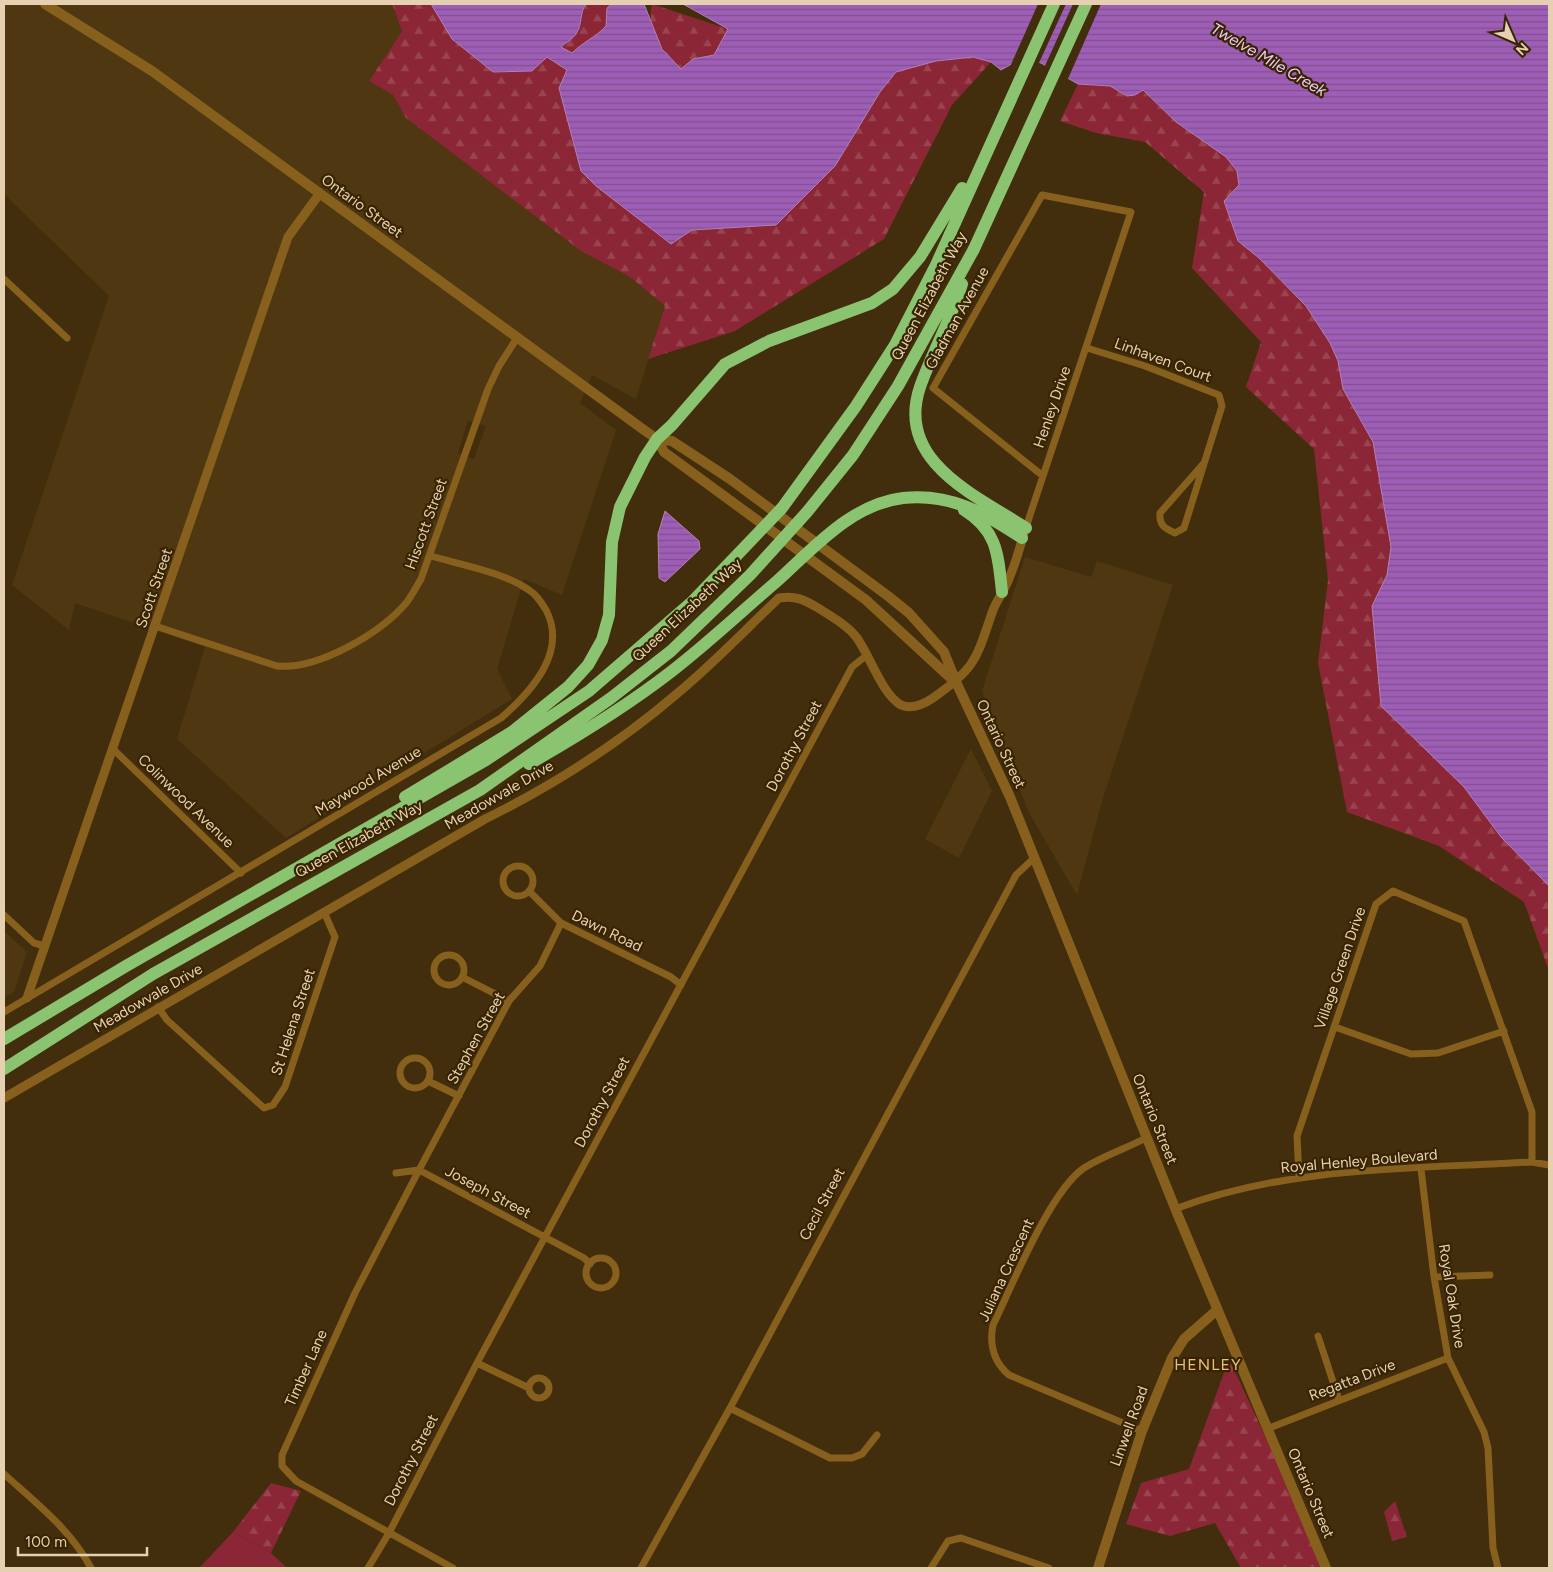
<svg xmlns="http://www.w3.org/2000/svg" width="1553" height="1572" font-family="Figtree,sans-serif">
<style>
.built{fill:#4f3811;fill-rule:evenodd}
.green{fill:#8a2635}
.forest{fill:url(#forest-firs)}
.water{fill:url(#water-rules);stroke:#b480b6}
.pier{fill:#422e0c}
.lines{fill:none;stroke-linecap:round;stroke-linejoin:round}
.minor{stroke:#87601e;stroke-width:7}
.tertiary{stroke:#87601e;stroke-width:9}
.secondary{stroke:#87601e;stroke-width:10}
.motorway{stroke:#8bc470;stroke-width:12}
.labels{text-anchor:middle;stroke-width:4.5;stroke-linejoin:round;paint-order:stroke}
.street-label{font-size:15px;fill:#e6d0b2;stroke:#382401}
.water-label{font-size:16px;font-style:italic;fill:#eac9f7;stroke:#382401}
.neighbourhood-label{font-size:16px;letter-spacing:1px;fill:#e9be7f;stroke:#382401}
</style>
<defs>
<pattern id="forest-firs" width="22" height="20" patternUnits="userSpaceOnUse" patternTransform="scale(1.25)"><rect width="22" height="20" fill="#8a2635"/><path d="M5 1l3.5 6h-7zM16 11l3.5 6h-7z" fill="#9a4450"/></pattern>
<pattern id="water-rules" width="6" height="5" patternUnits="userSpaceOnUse" patternTransform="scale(1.25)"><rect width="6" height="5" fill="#9e5db7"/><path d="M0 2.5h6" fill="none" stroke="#7f528a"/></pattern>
</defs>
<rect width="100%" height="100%" fill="#422e0c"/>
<path class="built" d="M4,4H392L402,31L369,81L393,95L406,118L581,251L630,277L665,306L636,399L592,375L580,403L616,430L562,595L524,579L497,669L512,699L286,838L177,739L205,647L75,603L69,630L12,585L109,296L4,194ZM468,421L486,426L474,459L458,453Z
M1025,557L1091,577L1097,561L1173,585L1102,801L1077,895L1029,813L982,691Z
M971,749L992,791L959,858L925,839Z
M4,931L27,952L14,992L4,998Z"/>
<path class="green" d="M233,1532L271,1553L287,1568H199Z"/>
<path class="forest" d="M392,4H431L452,39L493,72L532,71L547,57L568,70L671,244L692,230L776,225L896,72L936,61L973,57L991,62L952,105L884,239L735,331L648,359L665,306L630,277L581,251L406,118L393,95L369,81L402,31Z
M586,4H611L607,8L606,26C596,37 583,42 572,53L560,47C565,43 573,39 576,34C583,25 579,13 586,4Z
M652,4L728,29L714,55L693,59L681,69C664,52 645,30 652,4Z
M1078,84L1110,86L1127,96L1142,90L1176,122L1226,157L1238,171V241L1259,258L1306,306L1330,343L1338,361L1343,389L1373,442L1391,547L1387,575L1372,606L1381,706L1464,787L1501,837L1549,886V971L1524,902L1439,846L1347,812L1318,663L1328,580L1314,449L1246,387L1261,342L1192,268L1204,192L1145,142L1096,133L1060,121Z
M1229,1359L1327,1568H1241L1215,1523L1170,1536L1126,1524L1141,1483L1189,1469Z
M271,1483L301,1491L271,1553L233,1532Z
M1395,1501L1407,1537L1392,1541L1384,1512Z"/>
<path class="water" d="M431,4H586C579,13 583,24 576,34C573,39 565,43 561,47L572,53C583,42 596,37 606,26L607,8L612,4H644L662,49L681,69L693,59L714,55L728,29L683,4H1549V886L1501,837L1464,787L1381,706L1372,606L1387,575L1391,547L1373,442L1343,389L1338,361L1330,343L1306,306L1259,258L1238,241L1224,201L1239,185L1237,171L1226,157L1176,122L1143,90L1135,95L1127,96L1110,86L1078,84L1041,63L1022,58L1001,70L991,62L973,57L936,61L896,72L880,92L835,166L776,225L692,230L671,244L596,186L581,171L559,88L567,70L547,57L532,71L493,72L452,39Z
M665,511L699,541L700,549L665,582L659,578L658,534Z"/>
<path class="pier" d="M1038,4H1066L1038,65L1022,61L1009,69Z
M1073,4H1101L1067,81L1044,68Z"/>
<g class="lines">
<path class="minor" d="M4,279L67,338
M1087,348L1145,366L1219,395L1222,406L1184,528L1175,533C1165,528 1159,526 1160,513L1204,463
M1026,528L1030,515L1131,212L1042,195L933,388L1043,476
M155,626L277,666C318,670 381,633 407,602C412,595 417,586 421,579L488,389L499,366L517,338
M113,749L241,873
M503 881a15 15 0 1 1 30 0a15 15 0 1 1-30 0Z
M529,891L561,923L671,977L681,985
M4,915L34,943L45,946
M434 970a15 15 0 1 1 30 0a15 15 0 1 1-30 0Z
M462,977L509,1001
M158,1007L167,1020L264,1108L273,1105L285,1087L335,937L324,912
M4,1012L501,718C531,692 568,652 546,610C541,602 537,595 529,590C503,572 461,565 431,556
M1335,1027L1411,1054L1438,1053L1504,1031
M400 1073a15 15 0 1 1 30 0a15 15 0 1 1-30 0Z
M428,1081L459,1096
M1421,1169L1434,1277L1448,1358L1484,1432L1488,1448L1493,1548L1498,1568
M419,1170L584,1258L590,1264
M396,1173L419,1170
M1299,1177L1297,1136L1376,904L1393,891L1464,921L1532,1112V1162
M1175,1209C1288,1166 1412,1169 1532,1162L1549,1165
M586 1273a15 15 0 1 1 30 0a15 15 0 1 1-30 0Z
M1434,1277L1490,1275
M1318,1336L1339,1400
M477,1363L529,1388
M529 1388a10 10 0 1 1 20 0a10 10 0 1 1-20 0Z
M730,1408L830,1458H852L862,1454L877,1435
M1267,1429L1448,1358
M1142,1431L1009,1375C994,1362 989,1345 993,1325C1012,1286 1050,1191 1084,1168C1103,1156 1127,1148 1146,1138
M4,1474C36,1503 71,1530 91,1568
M368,1568L389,1533L477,1363L852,667L867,655
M453,1568L296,1481L282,1466V1455L355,1293L419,1170L509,1001L540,966L561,923
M641,1568L730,1408L1016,875L1033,859
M931,1568L948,1541L961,1538L1049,1568"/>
<path class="tertiary" d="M27,998L288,237L320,193
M4,1098L485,819C554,785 622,741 679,692C714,663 746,629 779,598C795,595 805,600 818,608C831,616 848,626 857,638C870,656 882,694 901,705C912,710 924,704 933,698C977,667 976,659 993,610C998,598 1006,588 1010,576C1016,562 1020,547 1024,533"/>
<path class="secondary" d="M45,4L152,71L644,430L657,439L672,441L730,479L888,596L909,613L944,652L956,682L1010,797L1177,1213L1326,1568
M657,439L664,452L866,600L955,682
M1098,1568L1142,1431L1172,1358L1184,1339L1217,1310"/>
<path class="motorway" d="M962,284C951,320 932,352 920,387C895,461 975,495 1026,528
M964,510C998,531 998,555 1002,592
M529,764C578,736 627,706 672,671C708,643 741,612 776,582C813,549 851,504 903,498C952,493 983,513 1022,538
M405,797L512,732L568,687L588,665L602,640L609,615L612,542L620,507L645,457L657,439L672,425L725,364L769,341L872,303L893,289L920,257L962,188
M4,1039L126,966L486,760L589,691L693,601L782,508L856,406L895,345L936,265L1054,4
M4,1069L153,974L480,790L611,698L671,651L750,575L807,512L853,455L898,386L974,249L1086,4"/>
</g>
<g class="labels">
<g class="street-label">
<text transform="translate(362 206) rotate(36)" y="5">Ontario Street</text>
<text transform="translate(929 296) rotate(-62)" y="5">Queen Elizabeth Way</text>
<text transform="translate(957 318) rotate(-61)" y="5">Gladman Avenue</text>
<text transform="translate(1163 360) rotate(20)" y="5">Linhaven Court</text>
<text transform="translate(1052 407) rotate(-71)" y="5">Henley Drive</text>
<text transform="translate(426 524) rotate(-70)" y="5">Hiscott Street</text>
<text transform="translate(154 588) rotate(-71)" y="5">Scott Street</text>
<text transform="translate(687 610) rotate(-43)" y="5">Queen Elizabeth Way</text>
<text transform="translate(1001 744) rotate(65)" y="5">Ontario Street</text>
<text transform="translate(794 746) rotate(-62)" y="5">Dorothy Street</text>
<text transform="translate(368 781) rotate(-31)" y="5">Maywood Avenue</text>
<text transform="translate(499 795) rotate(-30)" y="5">Meadowvale Drive</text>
<text transform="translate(186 801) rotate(44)" y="5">Colinwood Avenue</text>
<text transform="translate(359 839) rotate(-29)" y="5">Queen Elizabeth Way</text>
<text transform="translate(607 931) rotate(26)" y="5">Dawn Road</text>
<text transform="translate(1340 968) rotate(-71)" y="5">Village Green Drive</text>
<text transform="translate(148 998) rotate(-30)" y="5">Meadowvale Drive</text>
<text transform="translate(293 1022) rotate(-72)" y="5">St Helena Street</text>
<text transform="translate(476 1038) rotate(-61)" y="5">Stephen Street</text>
<text transform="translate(602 1102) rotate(-62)" y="5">Dorothy Street</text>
<text transform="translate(1155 1119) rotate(68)" y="5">Ontario Street</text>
<text transform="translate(1359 1161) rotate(-5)" y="5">Royal Henley Boulevard</text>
<text transform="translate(488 1192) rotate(28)" y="5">Joseph Street</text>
<text transform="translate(822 1204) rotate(-62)" y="5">Cecil Street</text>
<text transform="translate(1006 1270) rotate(-65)" y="5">Juliana Crescent</text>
<text transform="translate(1452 1296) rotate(81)" y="5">Royal Oak Drive</text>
<text transform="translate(306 1368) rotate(-66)" y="5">Timber Lane</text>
<text transform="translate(1352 1380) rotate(-21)" y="5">Regatta Drive</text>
<text transform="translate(1129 1426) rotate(-70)" y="5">Linwell Road</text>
<text transform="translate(411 1460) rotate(-63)" y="5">Dorothy Street</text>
<text transform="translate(1311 1493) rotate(67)" y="5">Ontario Street</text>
</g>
<g class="water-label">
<text transform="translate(1269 59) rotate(30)" y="6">Twelve Mile Creek</text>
</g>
<g class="neighbourhood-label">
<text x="1208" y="1370">HENLEY</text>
</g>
</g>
<rect width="1553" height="1572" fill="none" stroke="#e6d0b2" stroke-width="10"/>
<g transform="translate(1513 40) rotate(135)" stroke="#382401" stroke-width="4" paint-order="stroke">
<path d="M0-4L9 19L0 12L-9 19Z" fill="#e6d0b2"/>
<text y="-8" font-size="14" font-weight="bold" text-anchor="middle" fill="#e6d0b2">N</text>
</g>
<path d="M18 1547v8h129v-8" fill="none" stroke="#e6d0b2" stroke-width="2.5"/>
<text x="25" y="1547" font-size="15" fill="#e6d0b2" stroke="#382401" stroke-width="4" paint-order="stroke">100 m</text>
</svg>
